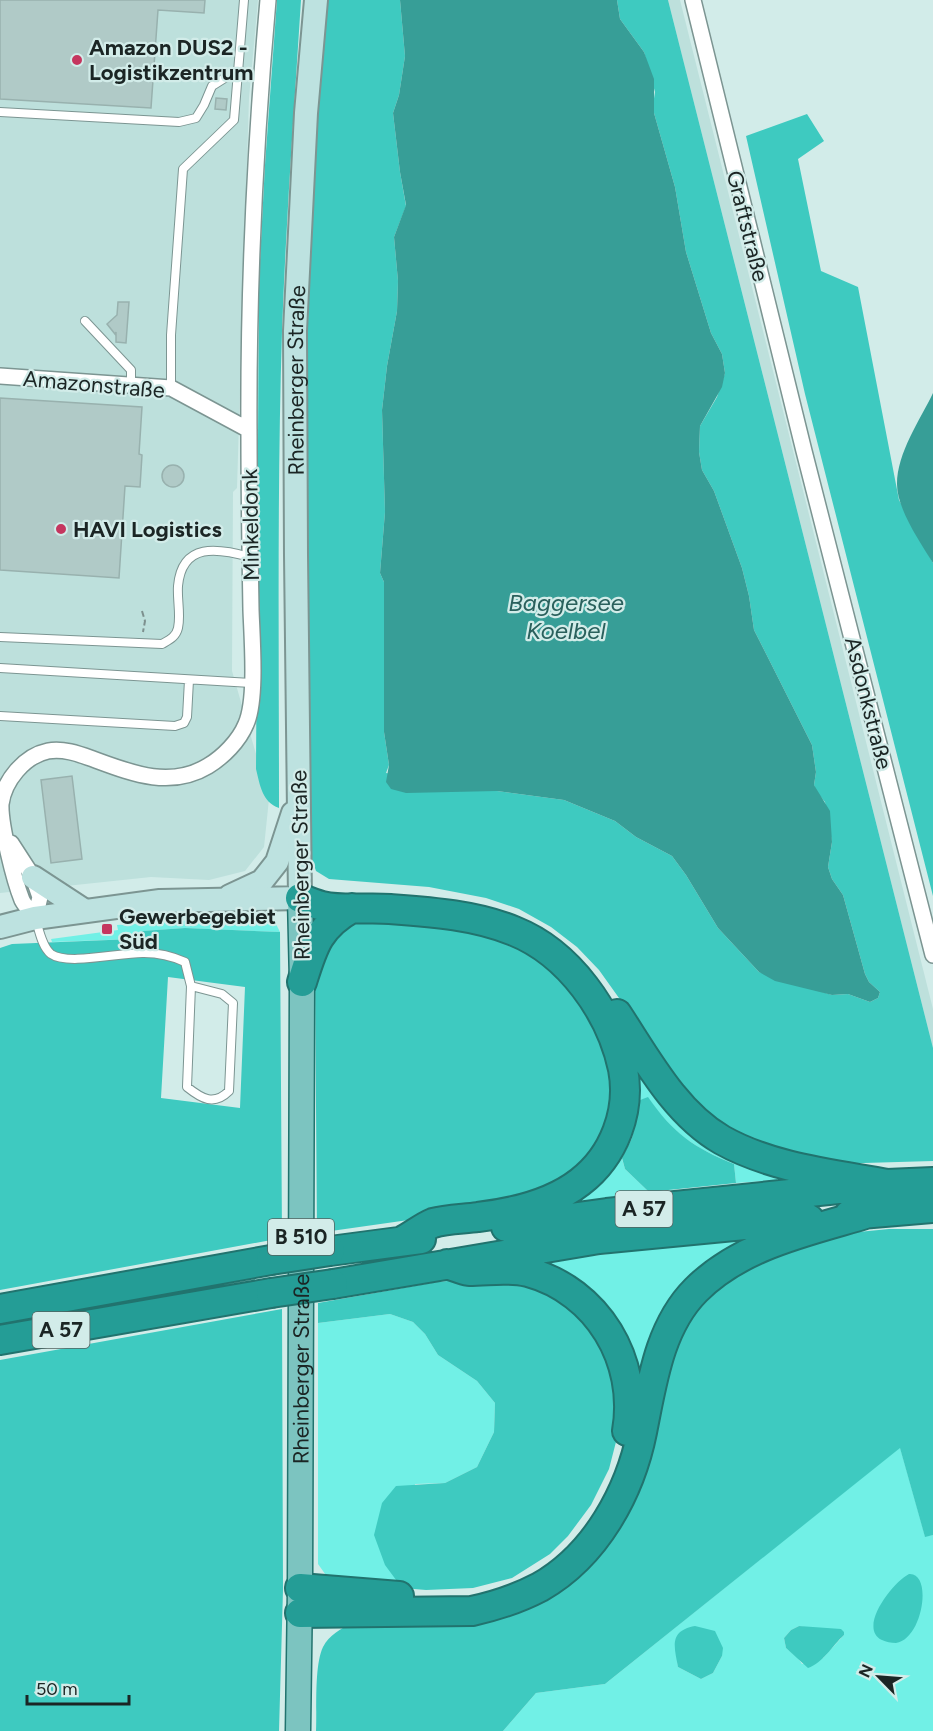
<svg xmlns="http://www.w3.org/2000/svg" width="933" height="1731" font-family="Figtree,sans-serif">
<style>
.built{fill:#bde0dc}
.green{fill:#71f0e6;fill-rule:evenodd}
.forest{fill:#3ecac0;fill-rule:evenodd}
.water{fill:#379e97}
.building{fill:#b0cac7;stroke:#98b1ae;stroke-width:1.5}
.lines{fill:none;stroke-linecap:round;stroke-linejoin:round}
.lane-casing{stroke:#7c9592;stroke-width:10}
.street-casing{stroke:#7c9592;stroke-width:18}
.secondary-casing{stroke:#7c9592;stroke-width:26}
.primary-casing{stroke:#21736e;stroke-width:27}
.highway-casing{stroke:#21736e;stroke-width:32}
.path{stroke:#7d908e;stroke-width:2;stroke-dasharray:6 3;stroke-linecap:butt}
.lane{stroke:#fff;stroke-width:8}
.street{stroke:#fff;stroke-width:15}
.secondary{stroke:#bde2e0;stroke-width:22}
.primary{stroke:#7cc4c0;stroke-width:24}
.highway{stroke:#249d96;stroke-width:28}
.highway-bridge-casing{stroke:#21736e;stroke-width:32;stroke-linecap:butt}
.highway-bridge{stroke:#249d96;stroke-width:28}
.poi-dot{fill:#c5365f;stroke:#d2ece9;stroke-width:2}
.labels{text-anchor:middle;stroke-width:4.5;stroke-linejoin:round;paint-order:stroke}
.shield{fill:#d2ece9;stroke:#52615f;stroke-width:1.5}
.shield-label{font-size:21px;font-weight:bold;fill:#1b2524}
.poi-label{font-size:22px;font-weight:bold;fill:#1b2524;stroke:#d2ece9;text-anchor:start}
.street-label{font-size:22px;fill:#1b2524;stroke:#d2ece9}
.water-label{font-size:24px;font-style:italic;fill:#29605c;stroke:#d2ece9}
</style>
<rect width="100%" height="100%" fill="#d2ece9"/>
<path class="built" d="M0,0H258L249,98L237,488L233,492L232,671L269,799L264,847L245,871L209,880L151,877L0,893Z
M668,0H680L933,1009V1048Z"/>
<path class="green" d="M223,918L269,919L276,924L280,932L185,928L142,931L133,939L52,942L51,939L118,930L117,925Z
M626,1060L805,1178L736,1183L734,1164C694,1148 673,1133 648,1098L640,1100L632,1138L622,1159L625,1169L649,1192L558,1205Z
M758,1236L644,1382L525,1264Z
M390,1314L413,1322L425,1334L438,1355L477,1381L495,1403L494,1432L477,1467L445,1483L415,1484L402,1588L328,1578L318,1564V1323Z
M900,1447L925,1536L933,1535V1731H503L536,1693L605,1684ZM799,1626L844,1635L823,1658L802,1664L798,1658L786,1648L784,1638L791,1630ZM722,1656L713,1673L701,1679L678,1667L677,1658Z"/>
<path class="forest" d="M277,0H301C294,110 286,221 282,331C277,490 279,649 279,808C262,802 260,785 256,769L259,279L265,165Z
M326,0H400L405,56L399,95L393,113L400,172L406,206L394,237L398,281L397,311L387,366L382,410L385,512L380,573L384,582V732L389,765L386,773L497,791L564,800L615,821L636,837L672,856L686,875L718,928L759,972L832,995L848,994L870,1002L878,998L880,992L869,982L865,974L843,895L832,879L828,867L832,842L825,802L816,791L814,785L816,772L812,745L754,630L749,596L742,568L714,491L702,470L699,452L700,426L717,397L725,373L722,354L711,333L686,252L675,187L654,113L653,105L655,92L644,52L620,19L617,0H668L933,1048V1161L829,1164L790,1156L708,1119L654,1056L619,998L599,970L577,947L551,927L519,909L486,898L429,887L329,879L316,871L311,856C311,706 307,557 307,407C307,271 315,135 326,0Z
M807,114L824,141L798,159L821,271L858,287L899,500L933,563V896L805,394L746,136Z
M345,919L469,925L533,953L581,997L606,1043L615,1101L600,1146L570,1177L486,1209L317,1233L315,977L319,950Z
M185,928L280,932L282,1238L0,1290V948L12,944L133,939L142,931ZM168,977L245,987L240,1108L161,1098Z
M648,1097C673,1133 694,1148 734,1164L736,1183L649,1192L625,1169L622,1158L632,1138L640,1100Z
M889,1229H933V1535L925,1537L900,1448L605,1684L536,1693L503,1731H316C317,1709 314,1666 323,1647C329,1635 341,1629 352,1623L443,1621L587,1558L662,1371L687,1316L745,1263L838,1234Z
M489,1277L525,1280L566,1298L612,1361L617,1438L609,1469L591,1505L568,1536L550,1554L512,1578L473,1588L426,1590L402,1588L385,1565L374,1535L382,1503L396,1486L445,1483L477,1467L494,1432L495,1403L477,1381L438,1355L425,1334L413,1322L390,1314L318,1323V1303L437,1282Z
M282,1309L283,1590L279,1731H0V1360Z
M909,1574C933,1572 923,1639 896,1643C891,1643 886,1642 882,1640C857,1628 893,1582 909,1574Z
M695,1626L715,1631L723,1648L722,1656L713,1673L701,1679L678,1667C674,1646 669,1631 695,1626Z
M799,1626L841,1629L844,1632V1635C832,1646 823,1663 808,1668L786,1648L784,1638L791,1630Z"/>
<path class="water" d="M400,0H617L620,19L644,52L654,79V113L675,187L686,252L711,333L722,354L725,373L722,387L700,426L699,452L702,470L714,491L742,568L749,596L754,630L812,745L816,772L814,785L830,811L832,842L828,867L832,879L843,895L865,974L869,982L880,992L878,998L870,1002L848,994L832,995L775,981L759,972L718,928L686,875L672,856L636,837L615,821L564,800L497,791L406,793L391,789L386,782L389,765L384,732V582L380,573L385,512L382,410L387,366L397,311L398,281L394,237L406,205L400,172L393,113L399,95L405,56Z
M933,393V563C920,542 897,509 897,484C897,453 920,420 933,393Z"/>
<path class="building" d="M0,0H205L204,13L158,10L151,108L0,99Z
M216,98L227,99L226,110L215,109Z
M118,302H129L126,343L116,342V332L115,334L107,324L117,315Z
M0,398L142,407L139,454L142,455L140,487L125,486L119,578L0,570Z
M162 476a11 11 0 1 1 22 0a11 11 0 1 1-22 0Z
M72,776L82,859L51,863L41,780Z"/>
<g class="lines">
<defs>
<path id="lane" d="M0,112L179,122L196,118L204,105L212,86L239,69
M85,321L131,370V384
M171,388V335L183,169L234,120L244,0
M0,637L162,644C169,640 176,637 178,628C181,615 177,600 178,586C182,542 218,548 250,557
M0,668L251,683
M0,716L175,726L184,723L187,717L189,680
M36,920C39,930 42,947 51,954C68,966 122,952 144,953C158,953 172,956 185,962L191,986L187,1087C202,1099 214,1106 229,1091L233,1003L222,994L191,986"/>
<path id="street" d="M693,0L804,451L933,955
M0,376L171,388L249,430
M11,843L33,877L40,897L35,918
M35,918C31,912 25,906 22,900C14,880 0,824 1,804C4,781 24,756 48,751C63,748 79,754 93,759C131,773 170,789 208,766C223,757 239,741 246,724C257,699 252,639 251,610C250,552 249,495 249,437C248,291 255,145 268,0"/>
<g id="secondary">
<path d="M33,877L85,911"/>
<path d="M230,896L262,881L277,862L293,813"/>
<path id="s1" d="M0,927L35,918L160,901L300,898L296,555L295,331L306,113L316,0"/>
</g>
<g id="primary">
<path id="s2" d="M298,1731L300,1588L302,982L300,898"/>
</g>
<path id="highway" d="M300,898C307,901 314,904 322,906C343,911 368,907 390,909C431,912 476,915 514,931C569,953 611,1012 623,1069C631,1111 614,1156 580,1182C553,1203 512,1213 478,1217C464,1219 447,1219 433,1223C423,1227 412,1236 402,1241
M302,982C313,947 318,927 352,908
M617,1014C646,1058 675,1113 722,1140C772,1168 832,1174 887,1184
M849,1215L933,1208
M506,1227L607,1213L887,1184L933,1182
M330,1251L421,1239
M447,1264C454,1266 462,1270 469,1271C489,1271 508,1267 528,1272C598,1291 639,1361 627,1431
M333,1284L599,1239L809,1219
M0,1309L271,1260
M0,1340L271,1293
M300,1588L399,1596
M300,1613L472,1611C495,1606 519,1598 540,1587C596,1555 630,1492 642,1432C652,1383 659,1327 696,1290C742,1244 809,1231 869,1213"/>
</defs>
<use href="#lane" class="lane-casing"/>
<use href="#street" class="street-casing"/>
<use href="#secondary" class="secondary-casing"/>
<use href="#primary" class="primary-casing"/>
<use href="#highway" class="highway-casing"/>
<path class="path" d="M142,611L145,621L143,632"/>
<use href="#lane" class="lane"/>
<use href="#street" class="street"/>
<use href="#secondary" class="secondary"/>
<use href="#primary" class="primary"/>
<use href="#highway" class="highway"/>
<defs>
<path id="highway-bridge" d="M271,1260L330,1251
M271,1293L333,1284"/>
</defs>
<use href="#highway-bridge" class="highway-bridge-casing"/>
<use href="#highway-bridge" class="highway-bridge"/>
</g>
<g class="poi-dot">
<circle cx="77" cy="60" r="6"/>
<circle cx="61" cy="529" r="6"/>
<rect x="101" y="923" width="12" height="12" rx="3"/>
</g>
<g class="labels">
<g class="shield">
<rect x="615.5" y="1191" width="57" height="36" rx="4.5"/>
<rect x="268" y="1219" width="66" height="36" rx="4.5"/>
<rect x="32.5" y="1312" width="57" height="36" rx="4.5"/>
</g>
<g class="shield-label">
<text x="644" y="1216">A 57</text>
<text x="301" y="1244">B 510</text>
<text x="61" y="1337">A 57</text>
</g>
<g class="poi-label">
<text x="89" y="55">Amazon DUS2 -<tspan x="89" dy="25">Logistikzentrum</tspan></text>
<text x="73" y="537">HAVI Logistics</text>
<text x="119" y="924">Gewerbegebiet<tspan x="119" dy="25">Süd</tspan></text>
</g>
<g class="street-label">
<text transform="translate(748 226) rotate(76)" y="8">Graftstraße</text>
<text dy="8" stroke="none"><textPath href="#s1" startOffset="820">Rheinberger Straße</textPath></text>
<text transform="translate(94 384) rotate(5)" y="8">Amazonstraße</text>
<text transform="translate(250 525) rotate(-91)" y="8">Minkeldonk</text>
<text transform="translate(869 703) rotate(76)" y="8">Asdonkstraße</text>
<text transform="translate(300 865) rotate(-91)" y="8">Rheinberger Straße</text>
<text dy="8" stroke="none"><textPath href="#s2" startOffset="362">Rheinberger Straße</textPath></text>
</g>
<g class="water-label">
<text x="566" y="611">Baggersee<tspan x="566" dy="28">Koelbel</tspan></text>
</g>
</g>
<g transform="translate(879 1677) rotate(295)" stroke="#d2ece9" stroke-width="4.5" paint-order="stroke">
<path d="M0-4.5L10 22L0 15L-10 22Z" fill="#1b2524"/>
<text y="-9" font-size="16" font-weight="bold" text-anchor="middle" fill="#1b2524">N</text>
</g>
<path d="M27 1695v9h102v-9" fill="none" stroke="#1b2524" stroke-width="3"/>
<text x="36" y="1695" font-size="18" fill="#1b2524" stroke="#d2ece9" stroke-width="4.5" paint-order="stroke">50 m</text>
</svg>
